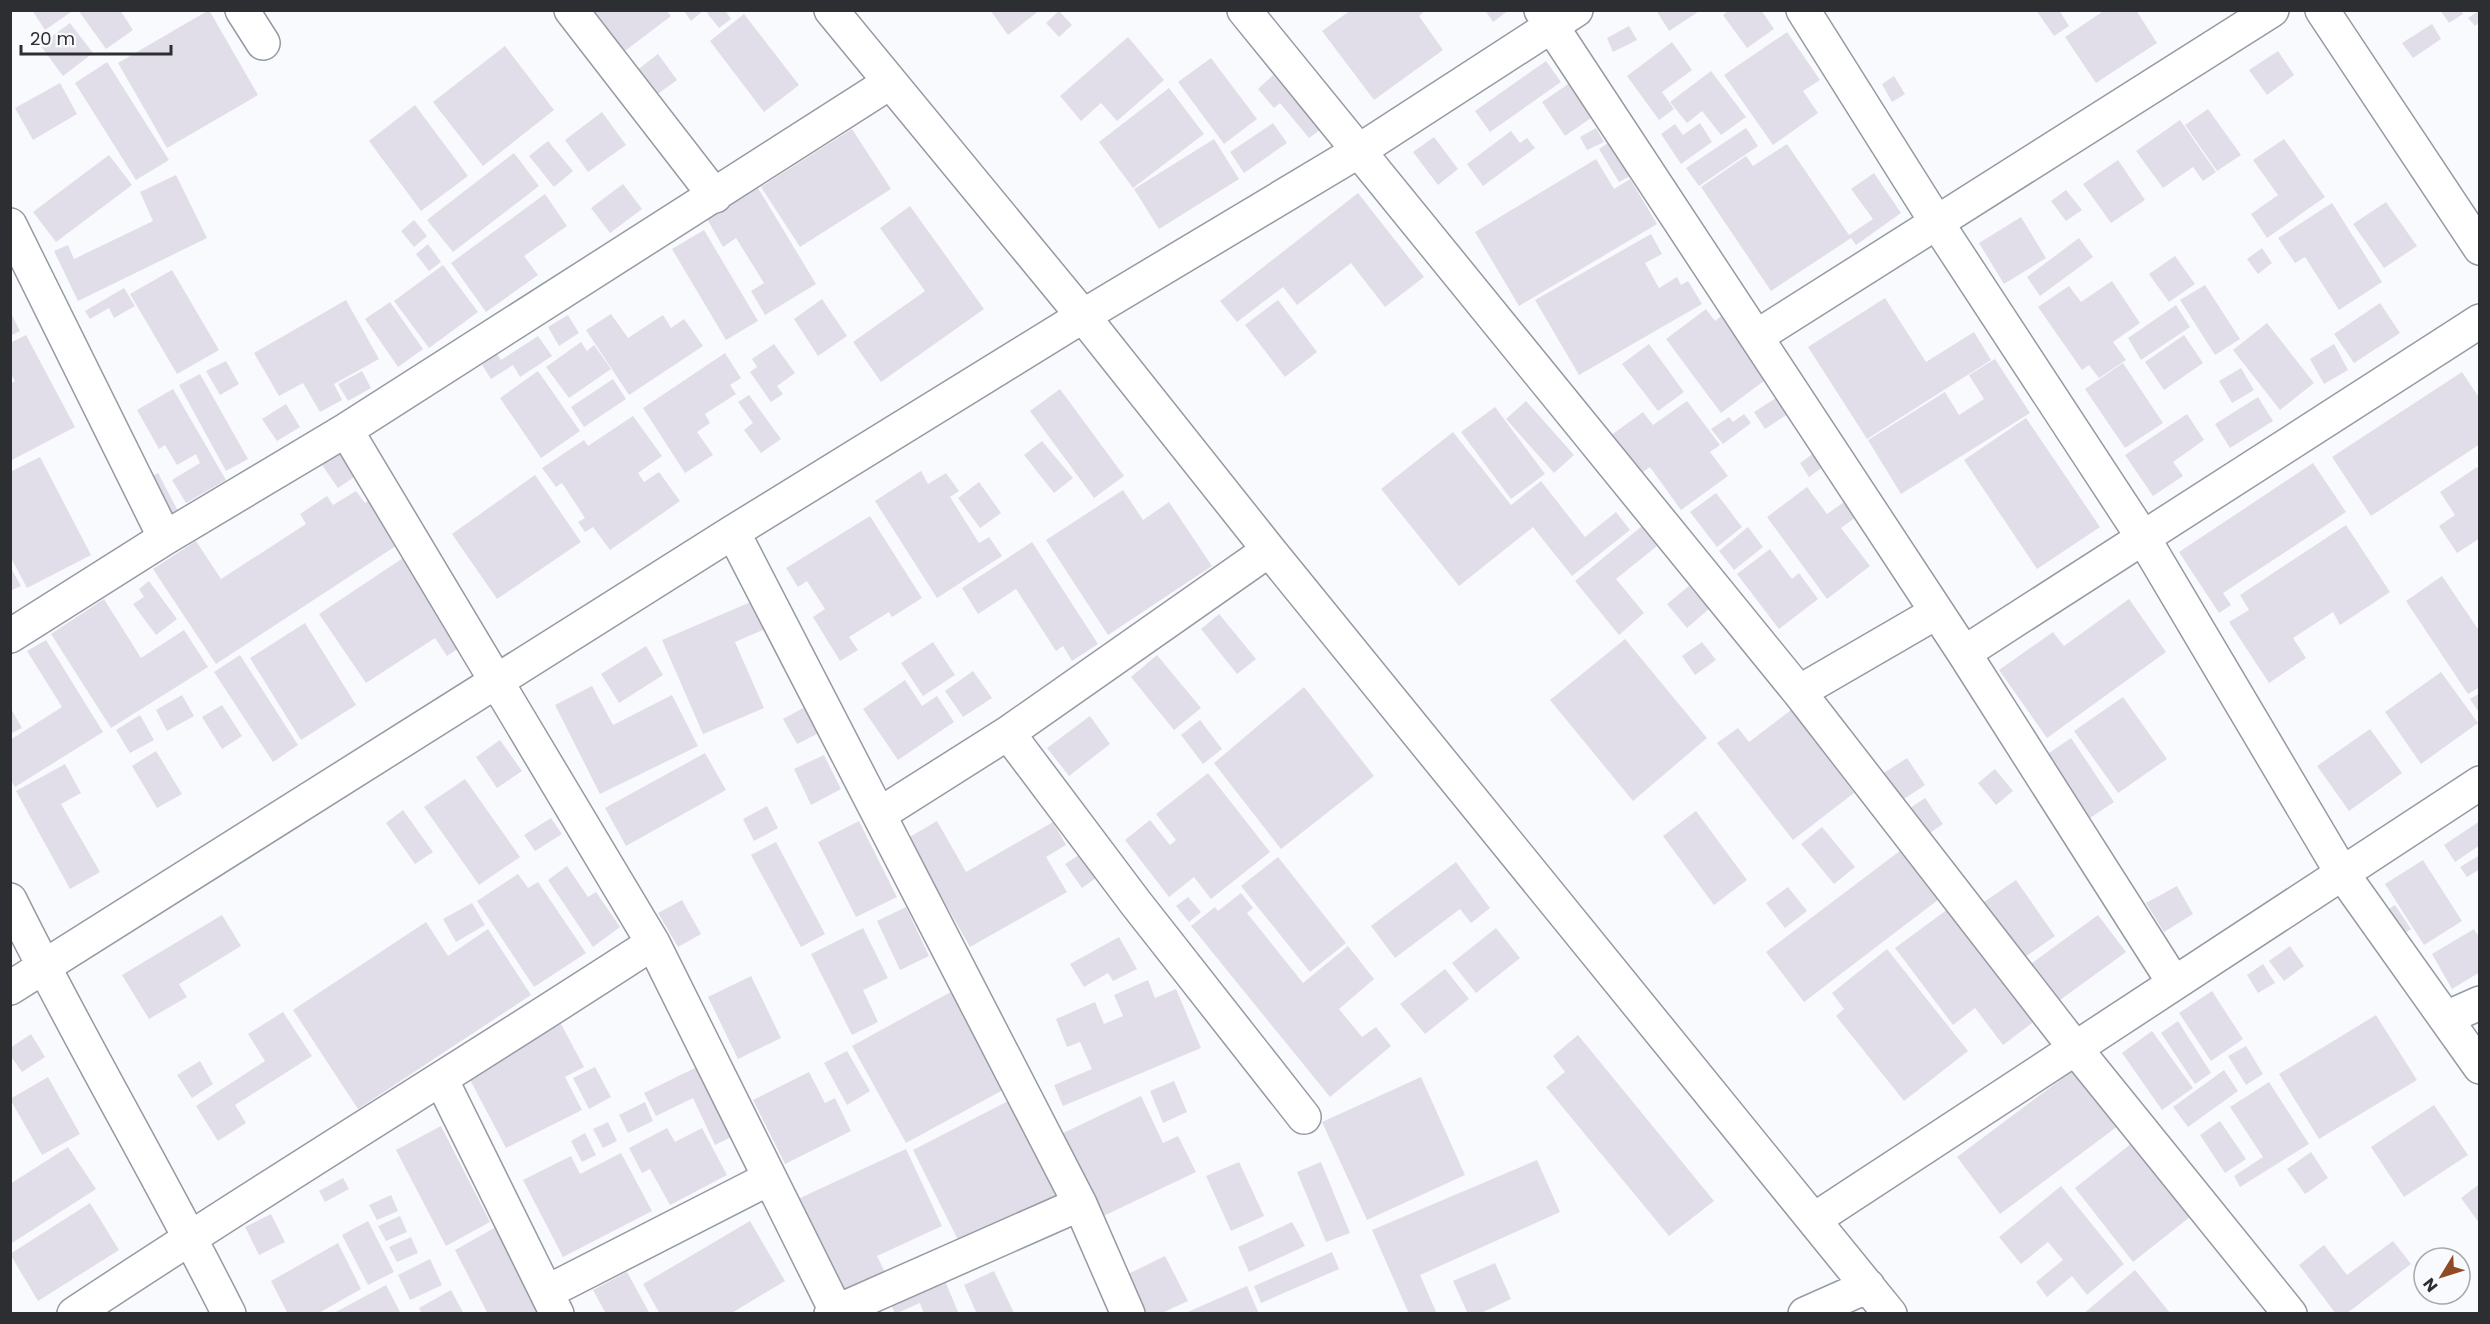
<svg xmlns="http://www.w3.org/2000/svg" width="2490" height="1324" font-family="Poppins,sans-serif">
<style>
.building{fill:#e1dee9}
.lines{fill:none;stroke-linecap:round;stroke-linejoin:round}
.minor-casing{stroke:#959aa3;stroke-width:36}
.minor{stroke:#fff;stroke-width:33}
</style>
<rect width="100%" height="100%" fill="#f8fafe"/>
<path class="building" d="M32,10H70L71,12L45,30Z
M78,10H120L133,30L106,49Z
M209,10L258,95L167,148L118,63Z
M588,10H666L671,16L621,54Z
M683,10H704L691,21Z
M709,10H725L731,19L719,28L707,13Z
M990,10H1040L1008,35Z
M1351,10H1426L1419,16L1443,50L1374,100L1322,31Z
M1485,10H1509L1493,22Z
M1656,10H1701L1669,31Z
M1729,10H1761L1774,29L1747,48L1723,15Z
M2036,10H2059L2069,26L2054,36Z
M2105,10H2136L2157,43L2096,83L2065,37Z
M2440,10H2461L2463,14L2449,23Z
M2480,10V22L2475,26L2468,18Z
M1059,11L1072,25L1059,37L1046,23Z
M744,14L799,85L764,112L710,41Z
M70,23L93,53L63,76L40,45Z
M2432,24L2441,39L2413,58L2402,43Z
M1629,26L1637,40L1613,52L1607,38Z
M1787,32L1820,80L1803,91L1818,113L1773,145L1724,75Z
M1128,37L1164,80L1117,121L1101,103L1081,121L1060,96Z
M1672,42L1692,70L1662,92L1674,109L1659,120L1627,76Z
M505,46L554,110L483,166L433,102Z
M2278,51L2294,75L2267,95L2249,70Z
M658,54L677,80L651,99L632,74Z
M1211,58L1257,119L1224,144L1178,82Z
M1546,61L1561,82L1490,132L1475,111Z
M107,62L169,160L136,180L75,83Z
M1711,71L1746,117L1721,135L1702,111L1687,123L1670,102Z
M1273,75L1320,130L1309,138L1280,103L1274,108L1258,89Z
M1894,76L1905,94L1892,102L1882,84Z
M1571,82L1594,116L1565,136L1542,102Z
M60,83L77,114L33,140L15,108Z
M1169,88L1204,134L1133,188L1099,142Z
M415,105L468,176L421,211L369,141Z
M2208,109L2241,155L2217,171L2185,125Z
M602,112L626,145L588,172L565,140Z
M2180,120L2216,172L2203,181L2193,167L2163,188L2136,151Z
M1273,123L1287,143L1244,173L1230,152Z
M1700,123L1712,142L1681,164L1661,134L1675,124L1683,135Z
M1596,128L1604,142L1587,150L1580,137Z
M1746,128L1758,146L1699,186L1686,168Z
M852,129L891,189L800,247L761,187Z
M1511,131L1520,143L1527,138L1535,148L1483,186L1467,164Z
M1434,137L1458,169L1438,185L1413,152Z
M1214,139L1239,179L1159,229L1134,189Z
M2284,139L2325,197L2267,238L2251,214L2278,195L2253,160Z
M548,141L573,171L554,187L529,156Z
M1611,141L1632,175L1619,182L1599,149Z
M1787,144L1849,235L1873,219L1851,189L1874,173L1901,213L1856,245L1851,238L1771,291L1701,187L1746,156L1753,166Z
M514,153L539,186L453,252L427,220Z
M109,155L132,185L56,242L33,212Z
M1596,159L1614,189L1630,179L1657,224L1519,306L1475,232Z
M2118,160L2145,200L2111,223L2083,184Z
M176,175L207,238L78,301L54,251L68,245L74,259L153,221L140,192Z
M623,184L642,209L610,233L591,208Z
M758,188L816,284L765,315L751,291L764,283L736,238L723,247L707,219Z
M2066,190L2082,210L2066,221L2051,201Z
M1358,193L1424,277L1385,307L1351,263L1297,305L1283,287L1237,322L1220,301Z
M545,194L567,226L524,256L538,275L486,312L451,263Z
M2386,202L2417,246L2384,268L2353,224Z
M2332,203L2382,282L2339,310L2305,257L2295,263L2278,238Z
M910,206L984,309L881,382L853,342L925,291L880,228Z
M2021,217L2046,258L2004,284L1979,243Z
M414,220L427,236L414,247L401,231Z
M704,230L758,321L726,340L672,249Z
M1651,234L1662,254L1645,263L1659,288L1677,277L1681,285L1688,281L1702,304L1579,375L1535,300Z
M2079,238L2093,257L2040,296L2027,277Z
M428,244L441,262L429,271L416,254Z
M2262,248L2272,263L2258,274L2247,259Z
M2175,256L2195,284L2169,302L2149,274Z
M443,265L478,312L429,348L394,301Z
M172,270L219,350L177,374L130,294Z
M2112,281L2140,323L2113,342L2126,360L2099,378L2089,365L2082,370L2038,307L2069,286L2081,302Z
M2205,285L2240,339L2215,355L2180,300Z
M124,288L135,306L114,318L109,308L90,319L85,311Z
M1885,298L1926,362L1974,332L1991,360L1867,439L1808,347Z
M822,299L847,336L818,356L794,319Z
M346,300L379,359L334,384L342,400L320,412L303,383L279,396L254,353Z
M1278,300L1317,352L1285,377L1245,325Z
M390,302L423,349L398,367L365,319Z
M2380,303L2400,333L2354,363L2334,334Z
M2176,305L2190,327L2141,360L2128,338Z
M1706,309L1715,321L1730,309L1776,372L1721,413L1666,339Z
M10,311L20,331L10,336Z
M611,314L628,338L663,315L671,328L684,319L703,346L629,395L586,330Z
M568,315L579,333L559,346L548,327Z
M2267,323L2314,383L2280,410L2233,350Z
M26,335L75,427L10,461V384L15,381L10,372V343Z
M2184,335L2203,363L2164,390L2145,362Z
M538,336L552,356L520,377L513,365L491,379L482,365L497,354L501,360Z
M581,342L587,351L594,345L611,369L569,398L546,367Z
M774,344L795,373L777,386L783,394L771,402L750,372L757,367L752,359Z
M1649,344L1684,392L1658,411L1622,364Z
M2334,344L2348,370L2324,384L2310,359Z
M725,353L741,378L730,385L736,394L705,414L710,423L697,432L713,455L685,473L643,408Z
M1995,359L2030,413L1901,494L1868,440L1945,392L1959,415L1984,399L1969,375Z
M226,361L239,384L220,395L206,371Z
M2123,363L2163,423L2125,448L2085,389Z
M2241,368L2254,390L2232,403L2219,381Z
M362,371L371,388L348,401L338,384Z
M538,371L580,431L541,458L500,398Z
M2462,372L2480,399V444L2371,516L2332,457Z
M200,374L248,459L226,471L179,385Z
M613,379L626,399L584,427L571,407Z
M173,389L226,480L186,503L172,480L200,463L196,454L177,465L165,445L159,449L137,410Z
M1060,389L1124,476L1094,498L1030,411Z
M749,395L781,439L761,453L744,430L753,423L738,402Z
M1779,396L1791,412L1765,429L1754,412Z
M2258,397L2273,421L2230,448L2215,424Z
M1526,401L1574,455L1554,473L1506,419Z
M1687,401L1720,445L1710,452L1728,476L1681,510L1650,467L1639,475L1610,436L1643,412L1653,425Z
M286,404L300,427L277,441L262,419Z
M1495,407L1545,474L1511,499L1461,432Z
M1744,414L1751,423L1723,444L1711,429L1729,417L1733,422Z
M2187,414L2204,440L2173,462L2183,476L2153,496L2125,455Z
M633,416L662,456L638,473L644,482L659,472L680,501L610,550L593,527L585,532L578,522L585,518L562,483L556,487L542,468L584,440L588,446Z
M2026,418L2100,527L2037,569L1964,460Z
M1453,432L1511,505L1541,481L1585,537L1616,512L1630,530L1572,576L1533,527L1459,586L1381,489Z
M1042,441L1073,478L1054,493L1024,455Z
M1821,448L1831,461L1809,477L1800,463Z
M344,450L360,473L338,488L322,465Z
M40,457L91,555L27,588L10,556V472Z
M2313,463L2346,512L2223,593L2231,605L2219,613L2179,552Z
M2477,467L2480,471V538L2457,553L2439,526L2455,515L2440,492Z
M921,471L928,484L946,473L959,491L950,497L979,543L989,537L1002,556L937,598L875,501Z
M158,473L178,511L164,519L145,480Z
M535,475L581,542L497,599L452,534Z
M979,482L1001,513L980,528L958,498Z
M1807,487L1827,514L1844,502L1856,517L1841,528L1870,566L1827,599L1767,517Z
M1123,490L1143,520L1169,502L1212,566L1108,635L1046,540Z
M356,491L365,503L374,497L402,542L216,664L153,569L196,541L221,579L306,524L300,514L327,496L333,505Z
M1716,493L1742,527L1717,547L1690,512Z
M870,516L922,598L892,617L889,612L849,637L858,650L840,661L813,617L825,609L807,581L798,587L786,568Z
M2346,525L2390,592L2340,625L2333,612L2293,638L2306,658L2269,683L2229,622L2249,610L2240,595Z
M1642,526L1657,546L1616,579L1644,613L1619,635L1575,581Z
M1748,527L1763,547L1734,570L1719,551Z
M1032,542L1098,644L1072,661L1063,646L1056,651L1016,589L978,614L962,588Z
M1770,549L1792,579L1799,573L1818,599L1779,629L1737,574Z
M406,556L465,644L447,656L435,638L366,683L319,614Z
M12,570L21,586L10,591V571Z
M2442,576L2480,632V687L2468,694L2406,601Z
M149,581L177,619L156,635L133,604L144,597L139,589Z
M1689,586L1709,609L1687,628L1667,604Z
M104,599L141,658L184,630L208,667L111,728L51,634Z
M2129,599L2166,652L2047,738L1999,670L2053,632L2064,646Z
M753,601L765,629L735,642L764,708L703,734L662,640Z
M1219,614L1256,659L1237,674L1201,629Z
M305,623L356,705L301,740L250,658Z
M1625,639L1707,738L1633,801L1550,700Z
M46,640L103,732L15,787L10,779V740L62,707L27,651Z
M933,642L955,675L923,696L901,663Z
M1702,642L1716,660L1695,675L1682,656Z
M646,646L663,675L619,703L601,674Z
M240,655L298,745L273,762L214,672Z
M1157,655L1201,708L1174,730L1131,677Z
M973,671L992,698L963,717L945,691Z
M2441,672L2478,723L2421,764L2385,712Z
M905,680L922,706L937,696L954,722L898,760L863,709Z
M592,686L613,725L672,695L698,746L600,794L555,705Z
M1304,687L1374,776L1281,849L1214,763Z
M2480,693V714L2470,699Z
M182,695L194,716L167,731L156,710Z
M2123,697L2167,759L2118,793L2074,731Z
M222,705L242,736L222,749L202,717Z
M10,707L22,728L10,734Z
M805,707L819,733L797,744L783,719Z
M1791,710L1854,793L1793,840L1717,743L1738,728L1749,742Z
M140,715L154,740L130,753L116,730Z
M1090,716L1110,744L1069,776L1047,748Z
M1200,720L1222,749L1203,764L1181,735Z
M2370,729L2402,773L2349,811L2317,766Z
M2071,738L2114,802L2090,818L2046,755Z
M500,740L522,771L497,788L476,757Z
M156,751L182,794L157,808L132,766Z
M705,753L726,790L626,846L605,808Z
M824,755L841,789L811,805L794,769Z
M1907,758L1925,785L1895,805L1876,778Z
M65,764L81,793L61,804L100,872L70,889L16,791Z
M1995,769L2013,791L1996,805L1978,783Z
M1208,773L1270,852L1211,899L1194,877L1169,897L1125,840L1150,820L1170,845L1176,840L1156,814Z
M465,779L520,857L479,885L424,807Z
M1925,798L1943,824L1921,839L1903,813Z
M767,806L778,828L754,841L743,819Z
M403,810L433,852L415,864L386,823Z
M1696,811L1747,880L1714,905L1663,836Z
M551,818L562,834L535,851L524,835Z
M859,821L897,897L856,917L818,842Z
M937,821L966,872L1053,822L1066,845L1046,857L1067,892L970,947L908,838Z
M2480,821V845L2455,862L2444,845Z
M1822,827L1855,867L1834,884L1801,844Z
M776,842L825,934L801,947L751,855Z
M1909,844L1947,893L1804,1002L1766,952Z
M1082,853L1099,876L1082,888L1065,864Z
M2480,855V869L2467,877L2460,867Z
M1278,857L1346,943L1310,972L1241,886Z
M2423,860L2462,921L2424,945L2385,884Z
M1456,862L1490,908L1471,923L1460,909L1395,958L1371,926Z
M567,866L588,897L596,892L620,927L593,947L548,880Z
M518,874L528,888L538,882L586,953L534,987L477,901Z
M2016,880L2055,936L2021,960L1981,904Z
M2177,886L2193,914L2164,932L2146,903Z
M1788,887L1807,911L1785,928L1766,903Z
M1241,893L1253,908L1247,913L1303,983L1348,946L1374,979L1339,1009L1362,1037L1376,1027L1391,1046L1330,1097L1191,926L1215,907L1218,911Z
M1188,897L1201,912L1189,922L1176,906Z
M682,900L701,934L678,947L658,913Z
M472,903L485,925L456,942L443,919Z
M2395,905L2411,929L2398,938L2382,913Z
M1952,906L2044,1014L2003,1045L1975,1008L1953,1025L1895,948Z
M906,907L929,956L900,970L877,921Z
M222,915L241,946L179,984L187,997L149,1019L122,975Z
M2098,915L2126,952L2056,1003L2028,966Z
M426,922L448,956L488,929L531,995L358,1109L293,1010Z
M863,928L888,978L863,990L878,1022L852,1035L811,954Z
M1496,928L1520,958L1476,993L1452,963Z
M2474,929L2480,939V972L2452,989L2432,954Z
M1119,937L1137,969L1113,981L1108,973L1084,987L1070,964Z
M2290,946L2304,966L2284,981L2269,961Z
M1887,949L1968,1051L1904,1101L1836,1016L1844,1009L1832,993Z
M2263,964L2275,983L2258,993L2247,975Z
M1445,969L1469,999L1425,1034L1400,1004Z
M751,976L781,1038L738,1059L708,997Z
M1148,980L1155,998L1176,989L1201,1048L1063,1106L1054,1085L1092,1069L1080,1042L1067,1047L1056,1019L1095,1002L1104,1024L1123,1016L1114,995Z
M958,988L1012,1085L906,1143L852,1046Z
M2212,991L2243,1039L2211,1061L2179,1013Z
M283,1012L312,1056L235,1105L246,1123L218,1141L196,1106L265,1061L248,1034Z
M2376,1015L2417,1080L2319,1139L2279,1074Z
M2178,1021L2211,1073L2195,1084L2161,1033Z
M561,1024L584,1067L565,1077L582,1110L506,1148L467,1074Z
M2152,1031L2193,1088L2162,1110L2122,1053Z
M31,1034L45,1057L22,1072L10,1055V1048Z
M1578,1035L1714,1201L1669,1236L1546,1087L1565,1072L1553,1056Z
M2246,1046L2263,1074L2246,1085L2228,1056Z
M847,1051L870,1091L847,1105L824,1063Z
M200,1061L213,1084L192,1098L177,1075Z
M709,1061L743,1131L715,1145L693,1098L656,1116L644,1093Z
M2083,1063L2126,1120L2000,1214L1957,1157Z
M595,1067L611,1097L589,1109L573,1078Z
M2224,1070L2238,1091L2188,1127L2173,1107Z
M809,1072L825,1103L835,1098L851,1131L785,1164L753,1100Z
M48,1077L80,1134L42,1155L10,1099Z
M1421,1077L1465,1175L1367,1220L1322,1122Z
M1174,1081L1187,1112L1163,1123L1150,1091Z
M2269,1082L2309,1144L2240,1187L2234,1176L2263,1157L2230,1107Z
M1141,1096L1163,1143L1178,1136L1196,1172L1097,1219L1059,1135Z
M1012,1099L1061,1195L961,1246L913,1150Z
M645,1102L653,1121L628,1133L619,1115Z
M2434,1105L2468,1155L2404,1197L2371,1147Z
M2220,1121L2246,1159L2225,1173L2200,1135Z
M608,1122L617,1141L603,1148L593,1129Z
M441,1126L490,1222L446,1246L396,1150Z
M667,1128L675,1142L702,1128L727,1175L670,1205L650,1169L642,1173L629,1148Z
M585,1133L596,1155L582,1162L571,1141Z
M2137,1139L2195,1213L2133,1262L2075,1188Z
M68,1147L96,1189L12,1243L10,1184Z
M906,1149L942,1226L877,1256L885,1272L843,1291L800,1198Z
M2311,1152L2328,1178L2305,1194L2287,1169Z
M621,1153L652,1211L563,1257L523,1180L571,1156L580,1174Z
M1537,1160L1560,1212L1420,1275L1437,1314H1409L1372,1230Z
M1239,1162L1264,1216L1231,1231L1206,1176Z
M1321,1162L1350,1233L1326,1242L1297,1172Z
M343,1178L349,1189L325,1202L319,1191Z
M2478,1185L2480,1187V1224L2461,1198Z
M2061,1186L2124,1264L2087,1295L2072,1276L2047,1297L2036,1282L2063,1260L2048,1242L2021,1264L1999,1237Z
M391,1195L398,1211L377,1220L369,1205Z
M90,1203L119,1250L38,1301L10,1254Z
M271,1214L285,1242L259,1255L245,1227Z
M400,1216L407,1232L386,1241L378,1226Z
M368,1221L394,1272L368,1285L342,1235Z
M750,1221L785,1281L730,1314H660L643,1284Z
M1292,1222L1305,1246L1249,1272L1238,1247Z
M496,1227L542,1314H488L455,1250Z
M411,1237L418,1253L397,1262L389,1247Z
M2393,1241L2411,1264L2346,1314H2336L2299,1265L2324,1245L2347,1275Z
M338,1243L361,1289L317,1314H288L271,1281Z
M1332,1252L1339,1269L1261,1303L1254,1286Z
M1165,1256L1188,1301L1160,1314H1143L1124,1276Z
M430,1259L442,1285L410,1300L398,1275Z
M1495,1263L1511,1299L1479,1314H1468L1453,1281Z
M2135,1270L2171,1314H2083Z
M994,1271L1014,1313L1012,1314H977L964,1285Z
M627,1272L650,1314H606L593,1290Z
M942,1274L959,1314H924L920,1303L895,1314L888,1297Z
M386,1285L401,1314H332Z
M1247,1286L1259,1314H1183Z
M451,1290L464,1314H422L419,1308Z"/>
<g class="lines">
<defs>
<path id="minor" d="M242,10L263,43
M571,10L715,196
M831,10L1083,316L1269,550L1890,1314
M1244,10L1799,692L2075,1048L2290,1314
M1541,10L1964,653L2174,983
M1803,10L1937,223L2144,539L2342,873L2480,1067
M2322,10L2480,248
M10,225L165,538
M1756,337L2272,10
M346,430L653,943L836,1311
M733,532L1080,1204L1128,1314
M10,636L165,538L346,430L889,83
M1964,653L2480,321
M1799,692L1937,612
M1008,733L1135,902L1304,1117
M880,814L1008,733L1269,550
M10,900C79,1040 159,1174 229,1314
M10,988L733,532L1083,316L1357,152L1576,10
M2446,1018L2480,1003
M442,1081L557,1314
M1815,1219L2480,783
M547,1292L768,1179
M74,1314C265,1187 461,1068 653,943
M831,1314L1080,1204
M1805,1314L1868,1286"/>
</defs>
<use href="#minor" class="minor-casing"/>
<use href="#minor" class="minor"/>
</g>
<rect width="2490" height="1324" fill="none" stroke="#2c2e32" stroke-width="24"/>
<g transform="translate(2442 1276) rotate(232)"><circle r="28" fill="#f8fafe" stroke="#a6a8ac" stroke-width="1.5"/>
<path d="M0-4.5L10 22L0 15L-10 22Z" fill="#904a24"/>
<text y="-9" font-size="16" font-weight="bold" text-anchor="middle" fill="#2c2e32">N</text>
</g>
<path d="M21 45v9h150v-9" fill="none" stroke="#2c2e32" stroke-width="3"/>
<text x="30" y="45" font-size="18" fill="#2c2e32" stroke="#f8fafe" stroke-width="4.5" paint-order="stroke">20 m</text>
</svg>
